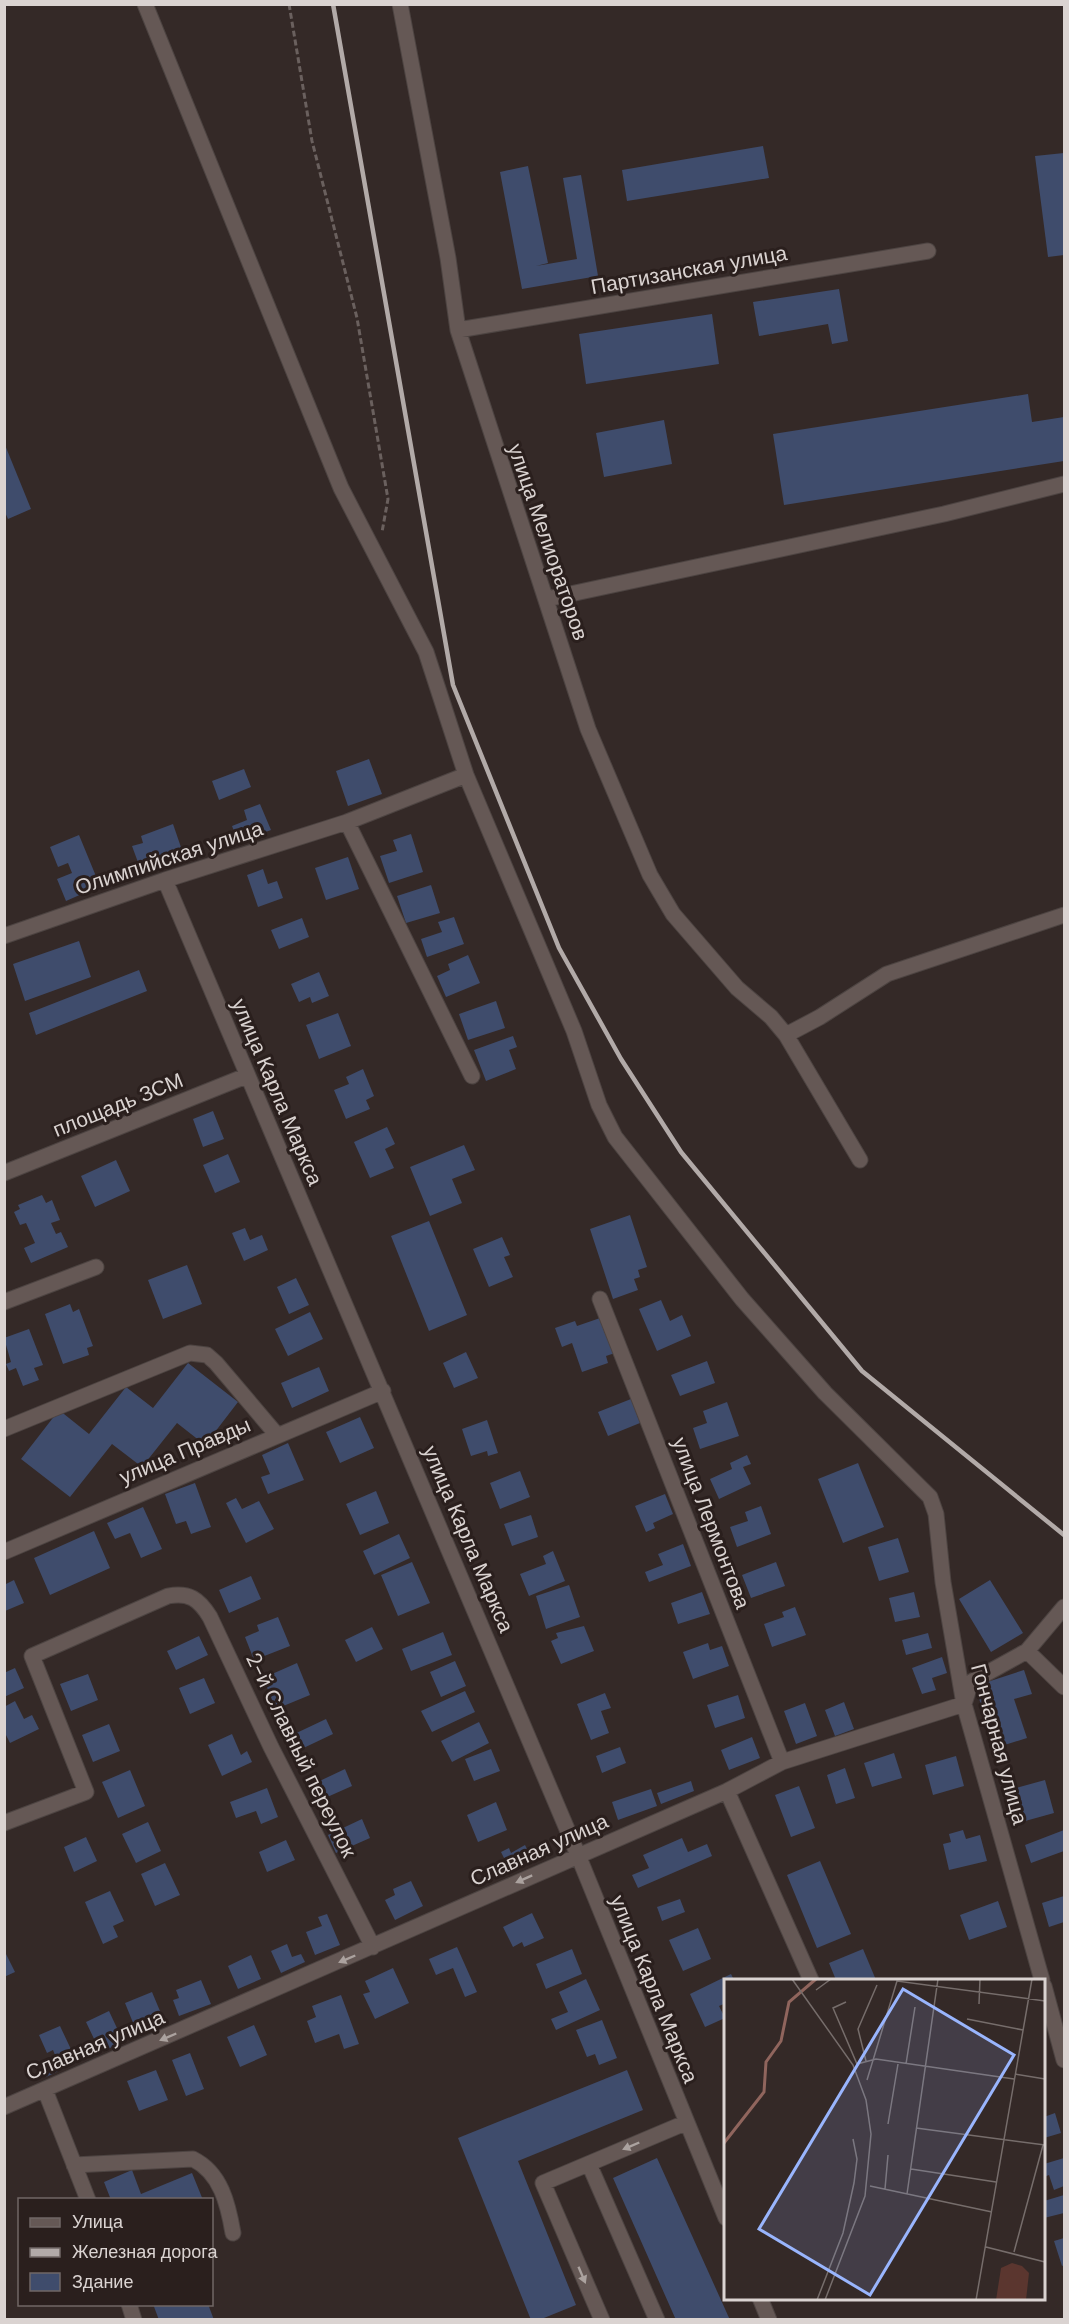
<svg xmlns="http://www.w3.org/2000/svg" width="1069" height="2324" font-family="'DM Sans',sans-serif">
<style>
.building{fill:#3f4c6c}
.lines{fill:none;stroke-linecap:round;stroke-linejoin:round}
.minor-casing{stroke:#4d4442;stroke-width:17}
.path{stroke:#6a605e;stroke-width:3;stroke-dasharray:6 3;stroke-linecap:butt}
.minor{stroke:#655855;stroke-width:15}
.rail{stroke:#b2aaa8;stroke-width:4.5}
.oneway{fill:#aba29f}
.labels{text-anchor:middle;stroke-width:6;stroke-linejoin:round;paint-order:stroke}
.street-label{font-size:21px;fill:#dad3d1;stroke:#2a1f1d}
.inset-river{fill:none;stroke:#90655d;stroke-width:3}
.inset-road{fill:none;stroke:#766d6b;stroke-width:1.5}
.view{fill:#99b5fd;fill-opacity:0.15;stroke:#99b5fd;stroke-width:3}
.inset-edge{fill:none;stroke:#dad3d1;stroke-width:3}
</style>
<rect width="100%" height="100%" fill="#342927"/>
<path class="building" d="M763,146L769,178L627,201L622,170Z
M1064,153V255L1048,257L1035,156Z
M528,166L548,263L536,266L577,259L563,178L581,175L598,276L522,289L500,172Z
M839,289L848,341L832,344L828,324L759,336L753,302Z
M712,314L719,364L586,384L579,334Z
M1028,394L1032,422L1064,417V461L784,505L773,434Z
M664,420L672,464L604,477L596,433Z
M5,445L31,509L8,519L4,510Z
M369,759L382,794L348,806L336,771Z
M244,769L251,787L219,800L212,781Z
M260,804L271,830L238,842L232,826L247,820L244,810Z
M173,824L184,856L149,869L146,862L139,865L132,846L143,843L141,836Z
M411,834L423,872L389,883L380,856L397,851L393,840Z
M79,835L100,886L66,901L57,879L72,873L68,863L58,867L50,847Z
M348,857L359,889L326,900L315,868Z
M263,869L268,884L277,881L283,898L258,907L247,875Z
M431,885L440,913L406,923L397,896Z
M454,917L464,944L427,957L421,939L442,932L438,922Z
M302,918L309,937L279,949L271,930Z
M79,941L91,977L25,1001L13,964Z
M468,955L480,983L446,997L437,976L450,970L448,964Z
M139,970L147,991L36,1035L29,1013Z
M319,972L329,996L312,1003L310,997L299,1002L291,984Z
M496,1001L505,1028L468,1040L459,1014Z
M338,1013L351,1046L319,1059L306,1025Z
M513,1036L517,1047L509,1050L516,1069L486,1081L474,1050Z
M363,1069L374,1096L366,1100L370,1109L346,1119L334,1090L349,1084L346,1077Z
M213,1111L224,1139L203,1147L193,1119Z
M387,1127L395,1144L385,1149L394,1168L370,1178L354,1142Z
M464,1145L475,1170L452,1179L462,1203L430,1216L410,1167Z
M228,1154L240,1182L215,1193L203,1165Z
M116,1160L130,1191L95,1207L81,1176Z
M42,1195L46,1203L52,1200L60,1220L51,1223L56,1234L61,1232L68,1247L31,1263L24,1248L35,1243L26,1223L20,1225L14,1212L20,1209L18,1205Z
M630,1215L647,1267L638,1270L640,1277L634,1279L638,1290L613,1299L590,1229Z
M429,1221L467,1315L429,1331L391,1236Z
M245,1228L250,1240L262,1235L268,1250L244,1261L232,1233Z
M502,1237L510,1255L504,1257L513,1277L489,1287L473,1249Z
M187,1265L202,1304L163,1319L148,1280Z
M296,1278L309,1305L289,1314L277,1287Z
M661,1300L670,1321L682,1315L691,1336L657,1351L639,1309Z
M70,1304L73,1312L79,1309L93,1346L87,1348L89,1355L63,1364L45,1314Z
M310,1312L323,1339L288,1356L275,1329Z
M603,1317L615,1353L606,1356L608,1363L582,1372L572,1343L562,1347L555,1328L575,1321L577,1326Z
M29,1329L43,1365L34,1368L39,1380L23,1386L16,1368L9,1371L6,1364L11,1362L4,1338Z
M466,1352L478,1378L454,1388L443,1363Z
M707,1361L715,1383L680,1396L671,1375Z
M188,1363L238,1402L205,1445L177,1423L142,1467L112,1444L70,1497L21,1459L59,1410L89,1434L126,1387L153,1408Z
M319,1367L329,1391L292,1408L281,1383Z
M631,1399L640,1423L608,1436L598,1412Z
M727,1402L739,1436L700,1449L693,1428L707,1423L703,1411Z
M360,1417L374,1448L340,1463L326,1432Z
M487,1420L498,1453L488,1456L487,1451L471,1456L462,1429Z
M288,1443L304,1480L268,1494L261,1477L270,1474L262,1455Z
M747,1455L751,1464L743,1467L751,1484L719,1499L710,1479L732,1469L730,1463Z
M858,1463L884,1527L843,1543L818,1479Z
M520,1471L530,1497L500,1509L490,1483Z
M195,1483L211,1527L191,1534L186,1521L176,1524L165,1494Z
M376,1491L389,1523L360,1535L346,1504Z
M665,1494L673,1514L653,1523L655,1528L646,1532L635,1506Z
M236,1498L242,1509L259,1501L274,1529L246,1543L226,1503Z
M761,1506L771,1534L737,1547L730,1527L748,1521L745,1512Z
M143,1507L162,1549L141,1558L130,1533L115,1539L107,1523Z
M531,1515L538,1537L512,1546L504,1524Z
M94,1531L110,1568L50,1595L34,1558Z
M399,1534L410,1558L374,1575L363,1551Z
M898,1538L909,1572L879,1581L868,1547Z
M683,1544L691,1566L649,1582L645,1572L663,1565L658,1554Z
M553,1551L565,1581L529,1596L520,1574L546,1564L543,1556Z
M412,1562L430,1603L398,1616L381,1575Z
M776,1562L785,1586L751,1598L742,1575Z
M251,1576L261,1599L229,1613L219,1590Z
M5,1579L6,1584L14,1580L24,1603L5,1611Z
M990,1580L1023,1633L991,1652L959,1599Z
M569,1585L580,1617L546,1629L536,1596Z
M702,1592L710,1614L678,1624L671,1603Z
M914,1592L920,1617L895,1622L889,1598Z
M795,1607L806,1635L772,1647L764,1624L784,1617L782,1612Z
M278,1617L290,1646L254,1660L245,1637L259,1631L257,1625Z
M584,1626L594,1651L561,1664L551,1641L558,1638L556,1633Z
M372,1627L383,1649L356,1662L345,1640Z
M443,1632L452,1655L411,1671L402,1649Z
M928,1633L932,1648L906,1655L902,1640Z
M199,1636L208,1655L176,1670L167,1651Z
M708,1643L710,1650L722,1646L729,1666L693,1679L683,1652Z
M942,1657L947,1673L932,1678L936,1690L922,1694L912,1668Z
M455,1661L466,1686L441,1697L430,1672Z
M297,1663L310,1695L276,1709L263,1678Z
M15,1668L24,1688L4,1697V1673Z
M1024,1670L1032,1694L1014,1699L1027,1738L995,1748L975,1686Z
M88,1674L98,1700L71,1711L60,1684Z
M204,1678L215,1703L190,1714L179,1688Z
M465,1691L475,1712L432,1732L421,1711Z
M605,1693L611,1708L601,1711L609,1733L591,1740L577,1704Z
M738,1695L745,1718L715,1728L707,1705Z
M15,1701L24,1719L32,1715L39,1729L10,1743L4,1731V1707Z
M844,1702L854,1729L835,1736L825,1710Z
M805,1703L817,1736L796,1744L784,1711Z
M326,1719L333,1734L295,1752L288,1737Z
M479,1722L489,1743L452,1762L441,1741Z
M109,1724L120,1751L93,1762L82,1735Z
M232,1734L241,1755L247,1751L252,1762L222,1776L208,1745Z
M752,1737L760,1758L729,1770L721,1750Z
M620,1747L626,1763L602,1773L596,1756Z
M491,1749L500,1771L474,1781L465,1759Z
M894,1753L902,1778L872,1787L864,1763Z
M956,1756L964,1786L933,1795L925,1765Z
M845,1768L855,1798L836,1804L827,1775Z
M345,1769L352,1786L316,1802L309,1786Z
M130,1770L145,1806L118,1818L102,1782Z
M1045,1780L1054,1813L1018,1823L1009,1790Z
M691,1781L694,1791L661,1804L657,1793Z
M799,1786L815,1828L791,1837L775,1795Z
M267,1788L278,1817L261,1824L256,1811L236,1818L230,1802Z
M651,1789L657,1806L618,1820L612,1802Z
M496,1802L507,1830L478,1842L467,1815Z
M362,1819L370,1838L336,1853L328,1835Z
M148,1822L161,1851L136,1863L122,1834Z
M963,1830L966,1839L980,1835L987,1861L949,1870L943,1844L951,1842L949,1834Z
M1064,1830V1851L1031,1863L1025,1845Z
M86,1837L97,1861L74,1872L64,1847Z
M682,1838L688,1852L707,1844L712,1856L638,1888L632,1875L649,1868L643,1855Z
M286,1840L295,1860L267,1872L259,1852Z
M525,1845L530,1855L508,1866L501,1852L509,1848L511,1853Z
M820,1861L851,1934L817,1948L787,1875Z
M165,1863L180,1895L155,1906L141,1874Z
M411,1881L423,1906L395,1920L385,1900L395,1895L393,1889Z
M110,1891L124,1921L113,1926L118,1937L103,1944L85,1902Z
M1064,1896V1922L1049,1927L1042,1903Z
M680,1899L685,1912L662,1921L657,1907Z
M998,1901L1007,1927L969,1940L960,1915Z
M532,1913L544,1938L524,1947L522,1942L513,1947L503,1927Z
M327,1914L340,1945L315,1955L306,1932L322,1926L318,1917Z
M698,1928L711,1959L683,1971L669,1940Z
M287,1944L292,1957L301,1954L305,1962L281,1973L271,1951Z
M457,1947L477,1992L465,1997L453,1968L436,1975L429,1959Z
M572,1949L582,1974L546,1989L536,1964Z
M863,1949L876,1980H836L829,1963Z
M4,1950L15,1972L4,1977Z
M251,1955L261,1979L238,1989L228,1966Z
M393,1968L409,2003L375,2019L363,1994L370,1992L365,1981Z
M731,1974L734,1980H726V2003L719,2006L725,2018L705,2027L690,1994Z
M586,1979L600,2010L556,2030L551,2019L568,2012L559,1992Z
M201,1980L211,2004L179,2016L173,2000L179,1998L176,1990Z
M152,1992L165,2023L138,2035L125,2003Z
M341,1995L359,2044L344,2049L339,2034L315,2043L307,2021L316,2017L312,2006Z
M109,2011L123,2041L108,2049L103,2039L96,2043L86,2022Z
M602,2020L617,2058L599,2065L595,2054L587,2057L576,2030Z
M254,2025L267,2055L240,2067L227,2037Z
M60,2026L77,2062L46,2077L42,2067L57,2060L53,2050L47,2053L39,2035Z
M190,2053L204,2089L186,2096L172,2060Z
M156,2070L168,2100L139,2111L127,2081Z
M627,2070L643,2110L518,2161L576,2305L539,2320H531L458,2138Z
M1055,2113L1061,2133L1044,2138V2117Z
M657,2158L730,2320H676L613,2178Z
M1064,2158V2186L1054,2190L1049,2175L1044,2177V2164Z
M132,2170L141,2194L192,2173L203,2200H111L104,2182Z
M1064,2195V2213L1044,2218V2201Z
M1064,2238V2265L1062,2266L1054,2241Z
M153,2304H208L214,2320H159Z"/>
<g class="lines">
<defs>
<path id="minor" d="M145,4L341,488L426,652L466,775L574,1031L599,1105L615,1137L742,1299L825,1393L930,1497L936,1514L943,1582L964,1704L1042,1980
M400,4L448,258L458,330L588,729L650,875L673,914L737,988L771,1017L786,1035L860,1160
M458,330L928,251
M547,599L944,514L1064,484
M347,822L472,1076
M165,880L578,1855L726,2218
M4,936L165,880L347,822L466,775
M786,1035L820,1017L887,974L1064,915
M4,1173L246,1076
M600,1299L782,1762
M4,1302L96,1267
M4,1429L190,1353L207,1355L216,1363L277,1435
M4,1552L383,1391
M1027,1651L1064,1687
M727,1791L811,1980
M4,1823L86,1792L32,1656L168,1596C189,1592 199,1599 210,1617L271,1747L373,1947
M1044,1986L1064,2060
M45,2090L88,2200
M4,2107L727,1791L782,1762L964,1704L971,1682L1027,1651L1064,1607
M589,2164L657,2320
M74,2165L193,2159C221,2173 228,2204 233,2233
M760,2298L769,2320
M129,2304L134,2320
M602,2320L543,2183L685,2123"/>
</defs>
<use href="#minor" class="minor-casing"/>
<path class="path" d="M289,4L312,141L357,318L388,499L382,532"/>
<use href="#minor" class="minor"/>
<path class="rail" d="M333,4L453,685L559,948L621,1059L681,1152L862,1371L1064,1535"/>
</g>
<defs><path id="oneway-solid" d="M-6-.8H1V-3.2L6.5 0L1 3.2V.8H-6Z" transform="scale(1.5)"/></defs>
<g class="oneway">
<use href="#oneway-solid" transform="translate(524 1879) rotate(156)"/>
<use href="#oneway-solid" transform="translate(347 1959) rotate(157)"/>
<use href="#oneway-solid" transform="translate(168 2037) rotate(157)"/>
<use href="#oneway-solid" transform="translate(631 2146) rotate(157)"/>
<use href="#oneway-solid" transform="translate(582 2275) rotate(67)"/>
</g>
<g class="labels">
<g class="street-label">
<text transform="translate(689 270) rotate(-10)" y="7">Партизанская улица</text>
<text transform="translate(548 542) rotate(71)" y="7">улица Мелиораторов</text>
<text transform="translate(169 858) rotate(-18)" y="7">Олимпийская улица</text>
<text transform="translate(277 1092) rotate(67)" y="7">улица Карла Маркса</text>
<text transform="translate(118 1105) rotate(-22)" y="7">площадь ЗСМ</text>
<text transform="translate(185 1451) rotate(-23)" y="7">улица Правды</text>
<text transform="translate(711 1523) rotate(69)" y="7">улица Лермонтова</text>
<text transform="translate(468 1539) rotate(67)" y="7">улица Карла Маркса</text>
<text transform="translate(999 1744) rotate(75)" y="7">Гончарная улица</text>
<text transform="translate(301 1755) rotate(64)" y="7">2-й Славный переулок</text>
<text transform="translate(539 1850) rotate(-24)" y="7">Славная улица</text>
<text transform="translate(654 1989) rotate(68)" y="7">улица Карла Маркса</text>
<text transform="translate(95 2045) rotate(-23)" y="7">Славная улица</text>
</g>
</g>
<g transform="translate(724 1979)">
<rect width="321" height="321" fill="#342927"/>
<path d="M288,284L298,287L305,294L302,321H272L277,289Z" fill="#5b362f"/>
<path class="inset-river" d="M0,164L40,113L42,83L57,62L65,23L92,0"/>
<path class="inset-road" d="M68,0L129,86L142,121L147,155L141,217L101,321M92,11L107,0M122,23L109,29L133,85L152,80L290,100M255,25L256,0M243,40L299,51M142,82L134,50L153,6M182,85L191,28M291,95L321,100M143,101L173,2L321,22M164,145L174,85M192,149L321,166M187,190L272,203M146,207L268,233M161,210L164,176M183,215L214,0M262,268L321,283M290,273L319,166M93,321L119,254L130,204L133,180L129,160M252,321L308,0"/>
<path class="view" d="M179,10L290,76L146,316L35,250Z"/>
<rect width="321" height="321" class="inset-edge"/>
</g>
<rect width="1069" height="2324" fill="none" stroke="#dad3d1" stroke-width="12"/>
<rect x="18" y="2198" width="195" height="108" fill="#2a1f1d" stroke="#706765" stroke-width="1.5"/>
<rect x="30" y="2218" width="30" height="9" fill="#655855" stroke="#706765" stroke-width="1.5"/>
<text x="72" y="2228" font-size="18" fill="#dad3d1">Улица</text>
<rect x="30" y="2248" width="30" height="9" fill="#b2aaa8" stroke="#706765" stroke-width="1.5"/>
<text x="72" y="2258" font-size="18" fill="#dad3d1">Железная дорога</text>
<rect x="30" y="2273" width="30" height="18" fill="#3f4c6c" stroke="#706765" stroke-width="1.5"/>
<text x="72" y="2288" font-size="18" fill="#dad3d1">Здание</text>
</svg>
